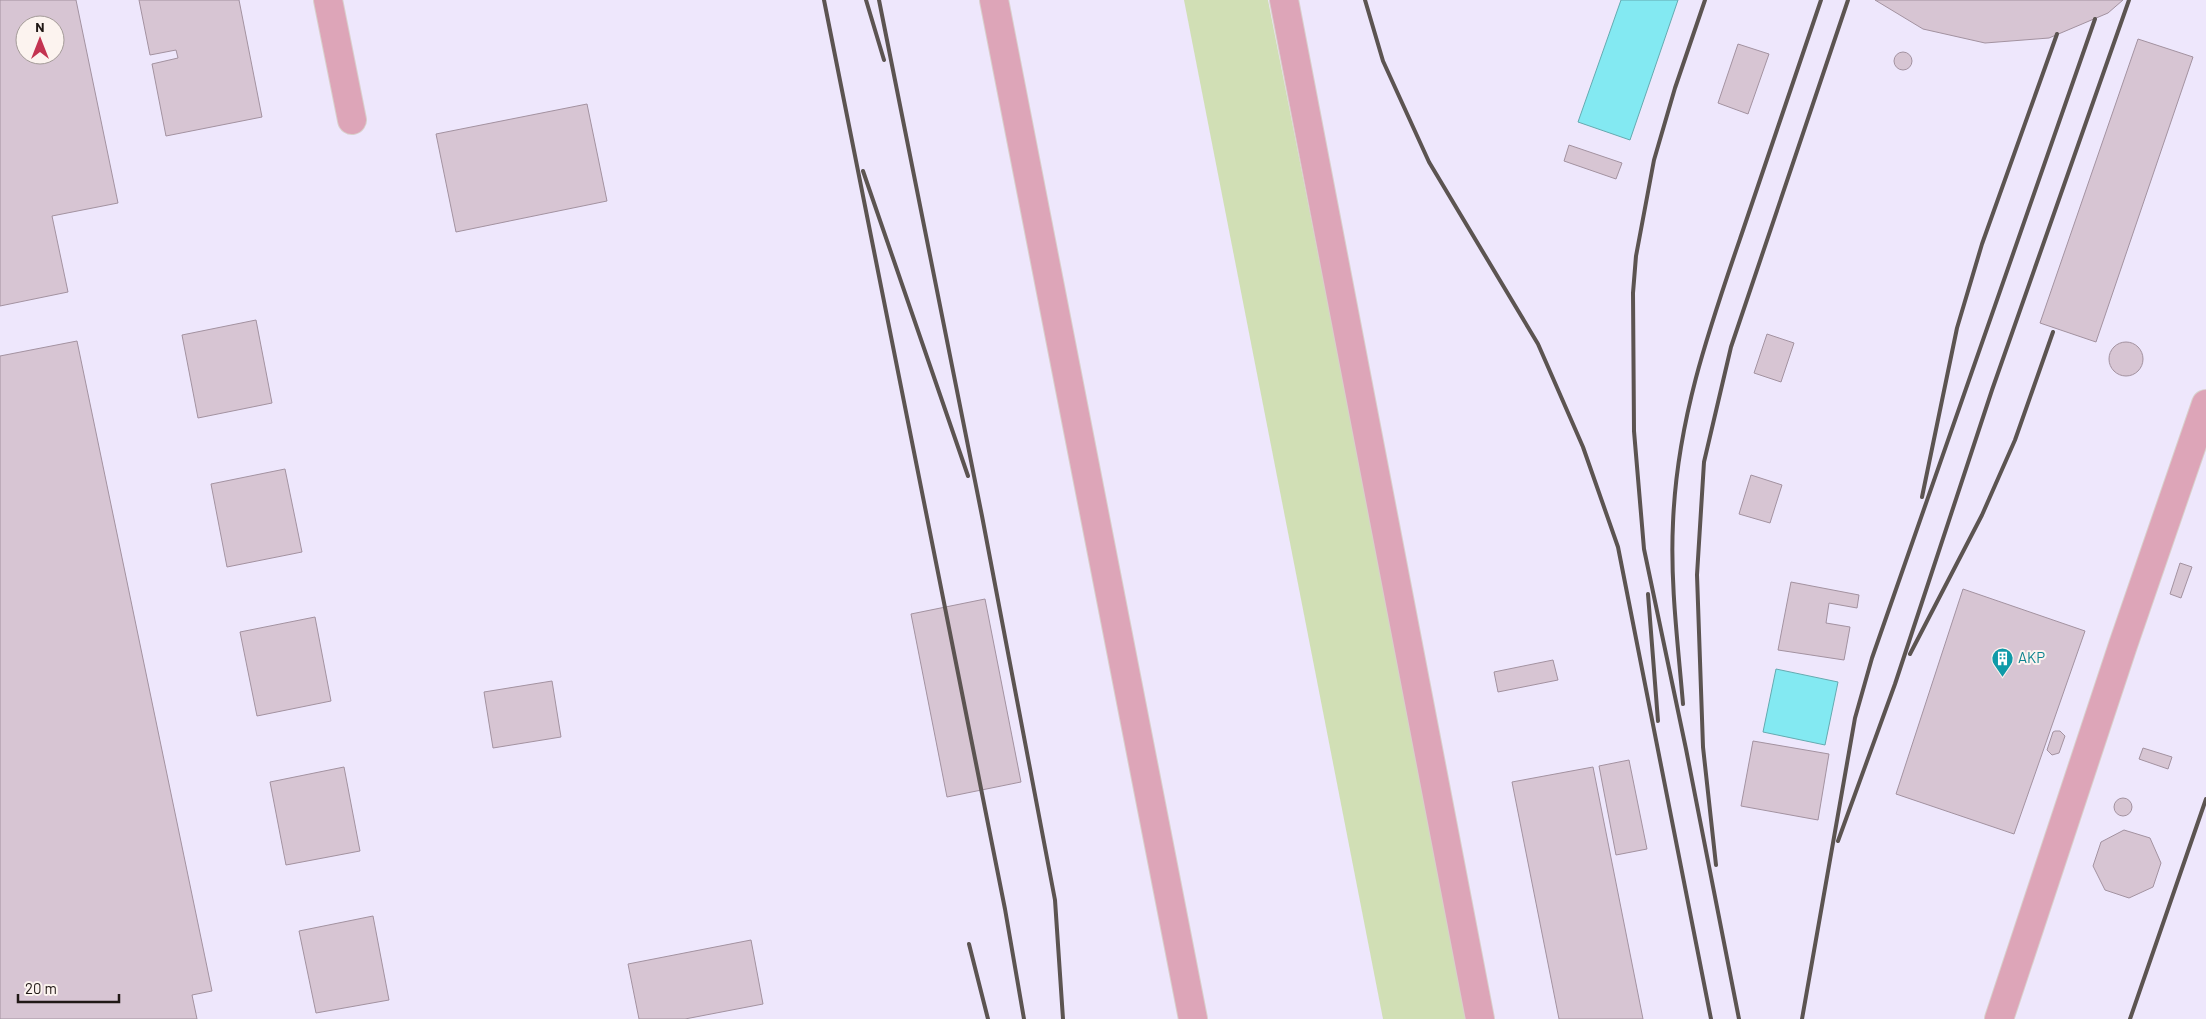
<svg xmlns="http://www.w3.org/2000/svg" width="2206" height="1019" font-family="Barlow,sans-serif">
<style>
.industrial{fill:#eee7fc;fill-rule:evenodd}
.green{fill:#d1dfb5}
.water{fill:#83e9f2;stroke:#65aab0}
.building{fill:#d7c5d3;stroke:#a392a0;fill-rule:evenodd}
.lines{fill:none;stroke-linecap:round;stroke-linejoin:round}
.minor-casing{stroke:#d9d0cc;stroke-width:30}
.minor{stroke:#dda5b8;stroke-width:28}
.rail{stroke:#5c5451;stroke-width:4}
.labels{text-anchor:middle;stroke-width:4;stroke-linejoin:round;paint-order:stroke}
.culture-label{font-size:15px;fill:#0d838f;stroke:#fcf3ef;text-anchor:start}
</style>
<rect width="100%" height="100%" fill="#fcf3ef"/>
<path class="industrial" d="M0,0H2206V1019H0ZM25,25H55V55H25Z"/>
<path class="green" d="M1184,0H1268L1469,1019H1383Z"/>
<path class="water" d="M1621,0H1678L1630,140L1578,122Z
M1776,669L1838,682L1825,745L1763,732Z"/>
<path class="building" d="M0,0H76L118,203L52,216L68,292L0,306ZM25,25H55V55H25Z
M139,0H239L262,117L166,136L152,64L178,58L176,50L150,55Z
M1875,0H2123L2108,13L2049,38L1985,43L1923,29Z
M2138,39L2193,57L2096,342L2040,323Z
M1738,44L1769,54L1748,114L1718,103Z
M1894 61a9 9 0 1 1 18 0a9 9 0 1 1-18 0Z
M587,104L607,201L456,232L436,134Z
M1569,145L1622,163L1616,179L1564,161Z
M256,320L272,403L198,418L182,335Z
M1767,334L1794,343L1781,382L1754,373Z
M77,341L212,991L192,995L197,1019H0V356Z
M2109 359a17 17 0 1 1 34 0a17 17 0 1 1-34 0Z
M285,469L302,552L227,567L211,484Z
M1751,475L1782,485L1770,523L1739,514Z
M2180,563L2192,567L2181,598L2170,594Z
M1791,582L1859,595L1857,608L1829,603L1826,623L1850,627L1844,660L1778,650Z
M1963,589L2085,631L2014,834L1896,794Z
M985,599L1021,782L947,797L911,614Z
M315,617L331,701L257,716L240,632Z
M1553,660L1558,680L1498,692L1494,672Z
M552,681L561,737L493,748L484,692Z
M2055,731H2060L2065,736L2059,753L2052,755L2047,750L2053,732Z
M1753,741L1829,754L1818,820L1741,806Z
M2143,748L2172,757L2168,769L2139,759Z
M1629,760L1647,849L1616,855L1599,766Z
M344,767L360,851L286,865L270,782Z
M1593,767L1643,1019H1559L1512,782Z
M2114 807a9 9 0 1 1 18 0a9 9 0 1 1-18 0Z
M2124,830L2150,838L2161,863L2153,887L2129,898L2105,890L2093,866L2101,842Z
M373,916L389,1000L316,1013L299,931Z
M751,940L763,1004L685,1019H639L628,964Z"/>
<g class="lines">
<defs>
<path id="minor" d="M328,0L352,120
M994,0L1193,1019
M1284,0L1480,1019
M1999,1019L2123,645L2206,404"/>
</defs>
<use href="#minor" class="minor-casing"/>
<use href="#minor" class="minor"/>
<path class="rail" d="M824,0L1005,909L1024,1019
M866,0L884,60
M879,0L982,516L1055,900L1063,1019
M1365,0L1383,61L1429,162L1538,344L1583,447L1618,547L1711,1019
M1705,0L1675,88L1654,160L1636,256L1633,293L1634,431L1644,549L1686,749L1739,1019
M863,171L968,476
M1922,497L1957,328L1982,244L2057,34
M1648,594L1658,721
M1910,654L1982,515L2015,440L2053,332
M1683,704C1678,644 1670,583 1673,523C1677,420 1709,329 1742,233C1768,155 1795,78 1821,0
M1838,841L1895,684L1992,390L2129,0
M1716,865L1703,747L1697,575L1704,462L1731,347L1848,0
M969,944L988,1019
M1802,1019L1855,718L1872,658L2095,19
M2130,1019L2206,799"/>
</g>
<defs>
<symbol id="building-pin" viewBox="-11 -11 22 30"><path d="M0 17L-7.5 6A9.5 9.5 0 1 1 7.5 6Z" fill="#0f9aa8" stroke="#fcf3ef"/><path d="M-4-6H4V6H1V3H-1V6H-4ZM-2.5-4.3h1.7v1.8h-1.7ZM.8-4.3h1.7v1.8H.8ZM-2.5-1h1.7V.8h-1.7ZM.8-1h1.7V.8H.8Z" fill="#fff"/></symbol>
</defs>
<g fill-rule="evenodd">
<use href="#building-pin" x="1990" y="646" width="25" height="34"/>
</g>
<g class="labels">
<g class="culture-label">
<text x="2018" y="663">AKP</text>
</g>
</g>
<g transform="translate(40 40)"><circle r="24" fill="#fcf3ef" stroke="#a49b98"/>
<path d="M0-4L9 19L0 12L-9 19Z" fill="#c33351"/>
<text y="-8" font-size="14" font-weight="bold" text-anchor="middle" fill="#201815">N</text>
</g>
<path d="M18 994v8h101v-8" fill="none" stroke="#201815" stroke-width="2.5"/>
<text x="25" y="994" font-size="15" fill="#201815" stroke="#fcf3ef" stroke-width="4" paint-order="stroke">20 m</text>
</svg>
